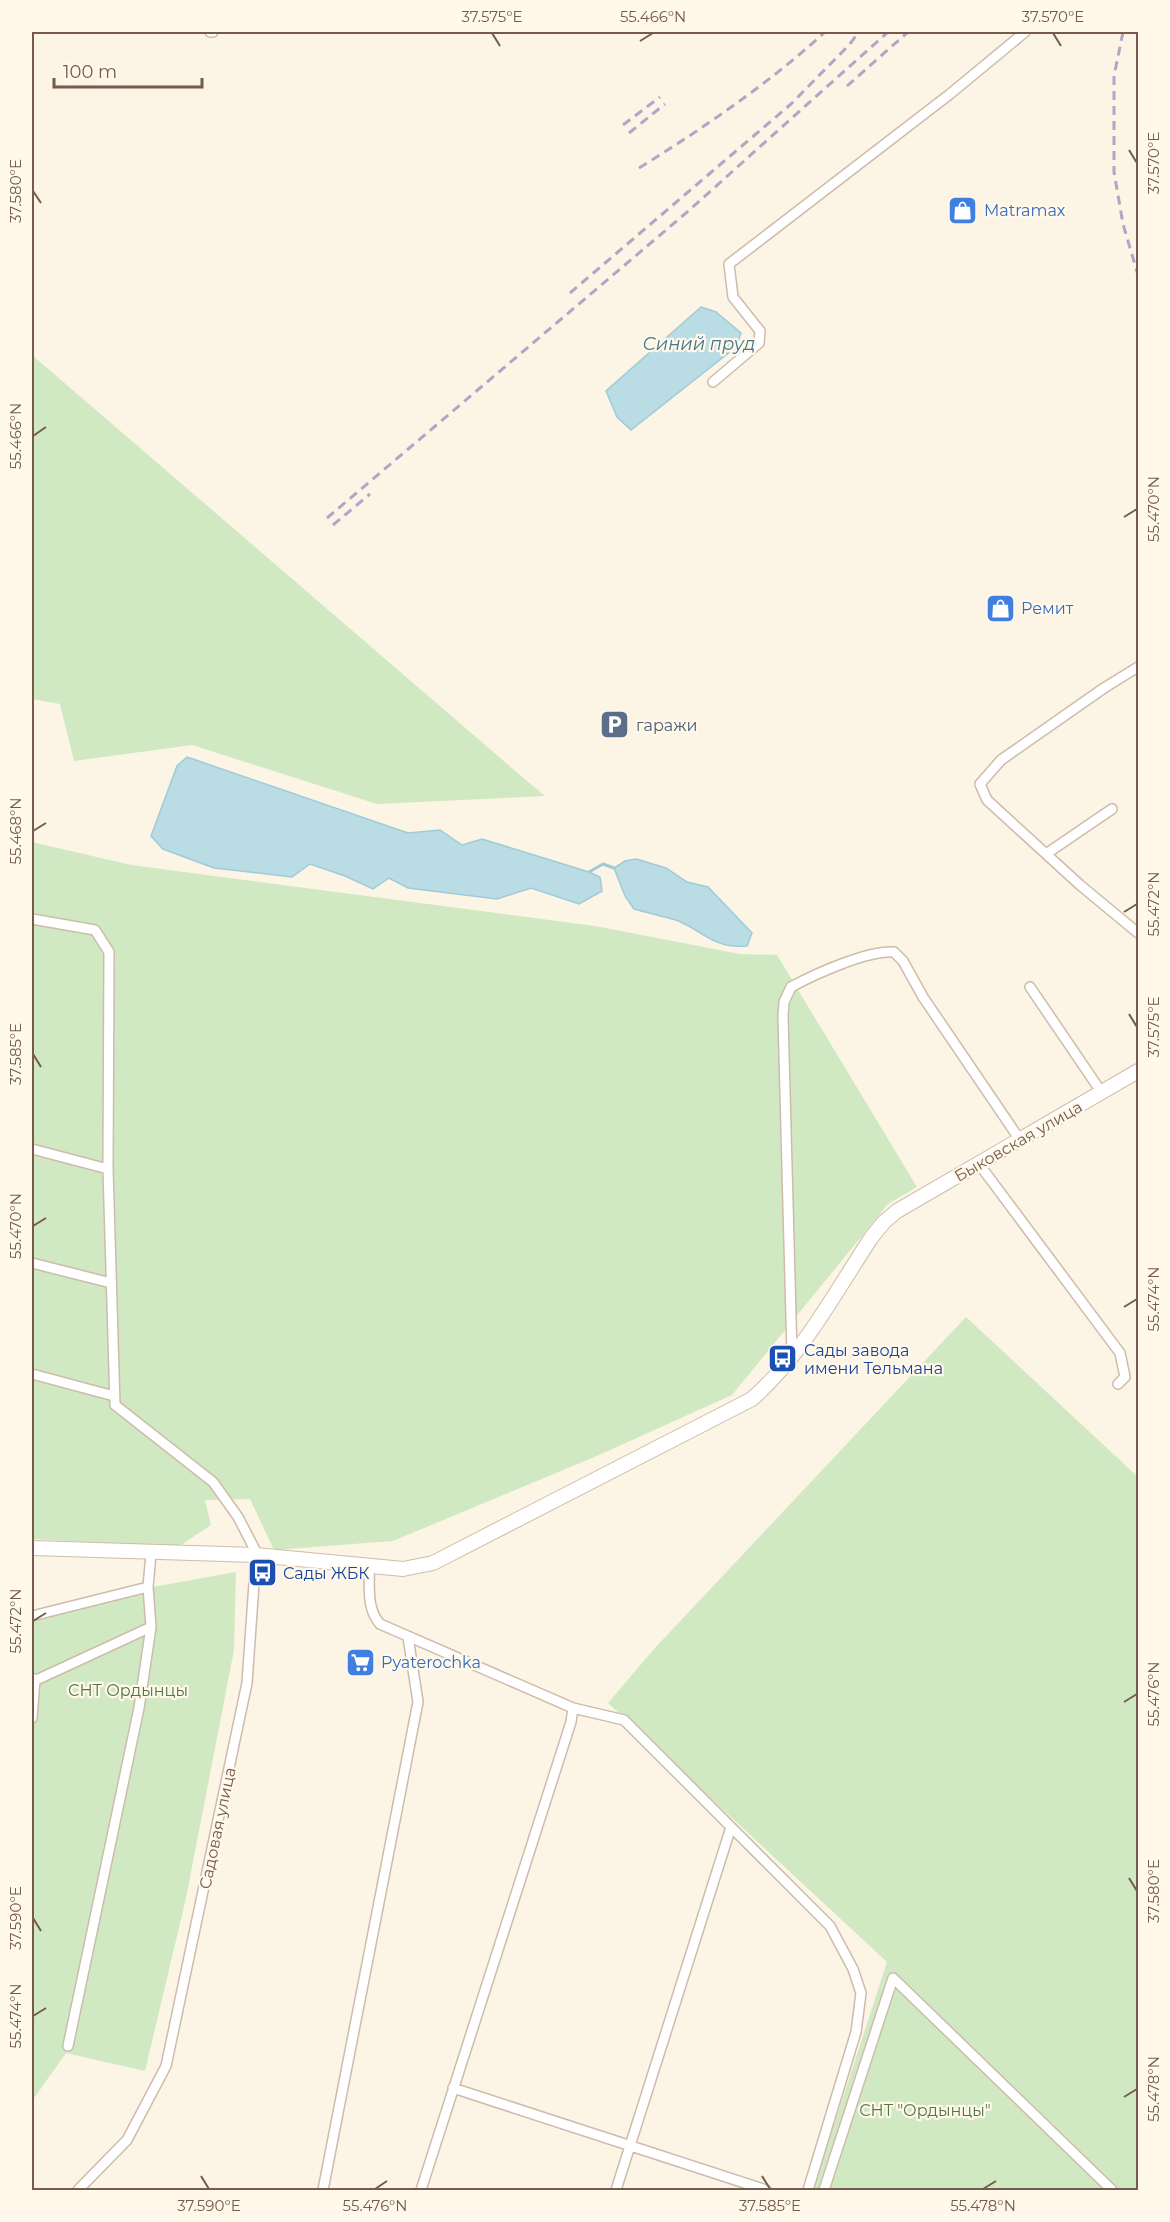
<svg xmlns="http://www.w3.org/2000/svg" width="1170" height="2222" font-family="Montserrat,sans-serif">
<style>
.green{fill:#d1e9c3}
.water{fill:#badce5;stroke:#a0cbd6;stroke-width:1.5}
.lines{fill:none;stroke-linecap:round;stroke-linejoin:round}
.stream{stroke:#a0cbd6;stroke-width:3}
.street-casing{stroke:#cdbcab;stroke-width:12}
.secondary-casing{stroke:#d0bca9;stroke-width:16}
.street{stroke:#fff;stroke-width:9}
.secondary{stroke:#fff;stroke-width:14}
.rail{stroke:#b7a3c5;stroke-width:3;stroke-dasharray:9 6;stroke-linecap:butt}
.ticks{fill:none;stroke:#745b4b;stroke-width:2}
.labels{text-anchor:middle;stroke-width:4.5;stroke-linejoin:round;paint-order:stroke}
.shop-label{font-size:16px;fill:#366cbe;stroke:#fff8eb;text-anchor:start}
.service-label{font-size:16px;fill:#4e5e75;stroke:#fff8eb;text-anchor:start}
.street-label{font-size:16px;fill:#745b4b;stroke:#fff8eb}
.transit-label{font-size:16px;fill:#164399;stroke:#fff8eb;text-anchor:start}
.park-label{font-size:16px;fill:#507942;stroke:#fff8eb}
.water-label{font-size:18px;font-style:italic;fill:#457986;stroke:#fff8eb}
.neatline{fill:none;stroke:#745b4b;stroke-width:2}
.ticks-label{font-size:15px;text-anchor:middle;fill:#745b4b}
</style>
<rect width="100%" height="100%" fill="#fcf4e5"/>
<path class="green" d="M32,355L527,781L545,796L377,804L192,745L74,761L60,704L32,699Z
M32,842L131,865L595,926L740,954L777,955L917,1187L888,1204L732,1395L599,1455L393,1541L274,1550L250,1499L205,1500L211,1525L178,1547L32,1539Z
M966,1317L1138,1477V2190H813L887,1962L608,1703L654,1649Z
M236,1572L234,1650L186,1898L145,2071L66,2053L32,2101V1619L97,1597Z"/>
<path class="water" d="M701,307L716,312L741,333L736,347L631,430L617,417L606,391Z
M187,757L408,833L440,830L462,845L482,839L589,872L600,877L602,891L579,904L531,888L497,899L408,888L389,878L373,889L345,876L310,864L292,877L214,868L163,849L151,836L177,766Z
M636,859L666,868L687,882L708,887L752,933L747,946C713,949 704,931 676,920C662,916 648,913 634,909L625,896L614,868L625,861Z"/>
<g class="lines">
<path class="stream" d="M589,872L603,864L614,868"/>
<defs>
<path id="street" d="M210,32H213
M713,382L759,343L760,331L733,297L729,264L950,94L1025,32
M1138,667L1104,688L1001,760L980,784L987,800L1080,885L1138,933
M1046,854L1112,809
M32,919L95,930L109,952L108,1169L115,1405L213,1482L238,1517L255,1550L256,1555L247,1683L166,2066L127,2140L78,2190
M1030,987L1102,1093
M32,1149L108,1169
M979,1164L1120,1353L1125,1377L1118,1384
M32,1263L111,1283
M792,1355L783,1016L784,1002L791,987C815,974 868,950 894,952L903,961L923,997L1020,1140
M32,1374L114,1396
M369,1566C370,1587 366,1608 380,1624L573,1708L624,1720L830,1926L853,1969L861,1993L856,2032L808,2190
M32,1616L148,1587
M32,1682L151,1627L148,1587L151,1554
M32,1718L35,1679
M68,2046L139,1708L151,1627
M453,2088L766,2190
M323,2190L418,1702L408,1637
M421,2190L571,1722L573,1708
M616,2190L731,1827
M824,2190L893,1978L1112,2190"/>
<path id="secondary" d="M32,1548L256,1555L403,1569L433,1563L752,1399C802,1355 835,1293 871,1238L884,1222L897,1211L1138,1071"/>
</defs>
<use href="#street" class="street-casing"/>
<use href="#secondary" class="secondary-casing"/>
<use href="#street" class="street"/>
<use href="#secondary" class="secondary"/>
<path class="rail" d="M1123,32L1114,76V172L1123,224L1138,275
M847,86L908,32
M623,125L660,97
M629,133L665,104
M639,168C705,127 768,84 825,32
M570,293L791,104L849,45L859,32
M327,518L686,213L888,32
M333,525L370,494"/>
</g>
<path class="ticks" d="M492,33L500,46M1053,33L1061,46M640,41L653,33M1129,150L1137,163M33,191L41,203M33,436L46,427M1124,517L1137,509M33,831L46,823M1124,912L1137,904M1129,1014L1137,1027M33,1054L41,1067M33,1226L46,1218M1124,1307L1137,1299M33,1621L46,1613M1124,1702L1137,1694M1129,1878L1137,1891M33,1918L41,1931M33,2016L46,2008M1124,2097L1137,2089M201,2176L209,2189M762,2176L770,2189M375,2189L387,2181M983,2189L996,2181"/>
<defs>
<symbol id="shop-square" viewBox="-11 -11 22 22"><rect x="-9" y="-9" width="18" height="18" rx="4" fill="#3f7fe0" stroke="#fff8eb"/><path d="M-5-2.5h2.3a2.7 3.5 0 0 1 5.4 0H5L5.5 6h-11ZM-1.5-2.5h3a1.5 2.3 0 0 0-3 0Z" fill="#fff"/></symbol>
<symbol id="parking-square" viewBox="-11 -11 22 22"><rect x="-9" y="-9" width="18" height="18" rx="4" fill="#5c6f8a" stroke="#fff8eb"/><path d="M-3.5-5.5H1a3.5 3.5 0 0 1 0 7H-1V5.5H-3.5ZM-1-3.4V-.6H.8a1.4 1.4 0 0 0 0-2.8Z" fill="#fff"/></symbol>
<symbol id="bus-square" viewBox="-11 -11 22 22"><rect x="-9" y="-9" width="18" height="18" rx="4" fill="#1a4fb4" stroke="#fff8eb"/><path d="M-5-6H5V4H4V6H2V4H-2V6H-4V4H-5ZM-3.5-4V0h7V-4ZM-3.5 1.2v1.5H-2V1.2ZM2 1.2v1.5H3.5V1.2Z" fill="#fff"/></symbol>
<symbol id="supermarket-square" viewBox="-11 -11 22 22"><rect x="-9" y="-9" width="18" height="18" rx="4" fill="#3f7fe0" stroke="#fff8eb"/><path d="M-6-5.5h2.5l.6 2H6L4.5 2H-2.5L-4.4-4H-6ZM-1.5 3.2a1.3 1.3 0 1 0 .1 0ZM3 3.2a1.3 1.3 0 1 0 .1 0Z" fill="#fff"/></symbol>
</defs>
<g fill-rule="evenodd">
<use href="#shop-square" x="946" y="194" width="33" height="33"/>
<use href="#shop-square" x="984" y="592" width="33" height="33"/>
<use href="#parking-square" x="598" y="708" width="33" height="33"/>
<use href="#bus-square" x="766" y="1342" width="33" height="33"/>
<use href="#bus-square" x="246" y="1556" width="33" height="33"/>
<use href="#supermarket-square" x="344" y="1646" width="33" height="33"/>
</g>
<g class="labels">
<g class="shop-label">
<text x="984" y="216">Matramax</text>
<text x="1021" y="614">Ремит</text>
<text x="381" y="1668">Pyaterochka</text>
</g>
<g class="service-label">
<text x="636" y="731">гаражи</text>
</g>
<g class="street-label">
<text transform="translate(1018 1141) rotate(-30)" y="6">Быковская улица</text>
<text transform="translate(217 1828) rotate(-78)" y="6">Садовая улица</text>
</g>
<g class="transit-label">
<text x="804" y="1356">Сады завода<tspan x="804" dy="18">имени Тельмана</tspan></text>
<text x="283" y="1579">Сады ЖБК</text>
</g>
<g class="park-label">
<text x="128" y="1696">СНТ Ордынцы</text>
<text x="925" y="2116">СНТ "Ордынцы"</text>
</g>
<g class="water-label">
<text x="699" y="350">Синий пруд</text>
</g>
</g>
<rect width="1170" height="2222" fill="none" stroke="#fff8eb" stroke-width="66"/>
<path d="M54 78v9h148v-9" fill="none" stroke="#745b4b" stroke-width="3"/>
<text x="63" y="78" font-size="18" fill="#745b4b" stroke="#fff8eb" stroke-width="4.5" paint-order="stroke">100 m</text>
<rect x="33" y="33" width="1104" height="2156" class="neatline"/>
<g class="ticks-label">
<text x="492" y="22">37.575°E</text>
<text x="653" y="22">55.466°N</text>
<text x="1053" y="22">37.570°E</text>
<text transform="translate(1154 163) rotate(-90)" y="5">37.570°E</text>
<text transform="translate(16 191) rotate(-90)" y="5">37.580°E</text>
<text transform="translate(16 436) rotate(-90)" y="5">55.466°N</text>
<text transform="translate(1154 509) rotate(-90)" y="5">55.470°N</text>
<text transform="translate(16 831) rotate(-90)" y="5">55.468°N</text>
<text transform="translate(1154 904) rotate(-90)" y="5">55.472°N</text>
<text transform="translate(1154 1027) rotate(-90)" y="5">37.575°E</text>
<text transform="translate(16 1054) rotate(-90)" y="5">37.585°E</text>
<text transform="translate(16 1226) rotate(-90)" y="5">55.470°N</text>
<text transform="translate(1154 1299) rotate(-90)" y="5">55.474°N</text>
<text transform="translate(16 1621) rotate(-90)" y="5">55.472°N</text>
<text transform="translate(1154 1694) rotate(-90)" y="5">55.476°N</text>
<text transform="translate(1154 1891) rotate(-90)" y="5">37.580°E</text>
<text transform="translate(16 1918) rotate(-90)" y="5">37.590°E</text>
<text transform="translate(16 2016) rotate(-90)" y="5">55.474°N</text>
<text transform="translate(1154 2089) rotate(-90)" y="5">55.478°N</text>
<text x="209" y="2211">37.590°E</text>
<text x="375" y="2211">55.476°N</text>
<text x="770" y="2211">37.585°E</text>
<text x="983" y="2211">55.478°N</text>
</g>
</svg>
